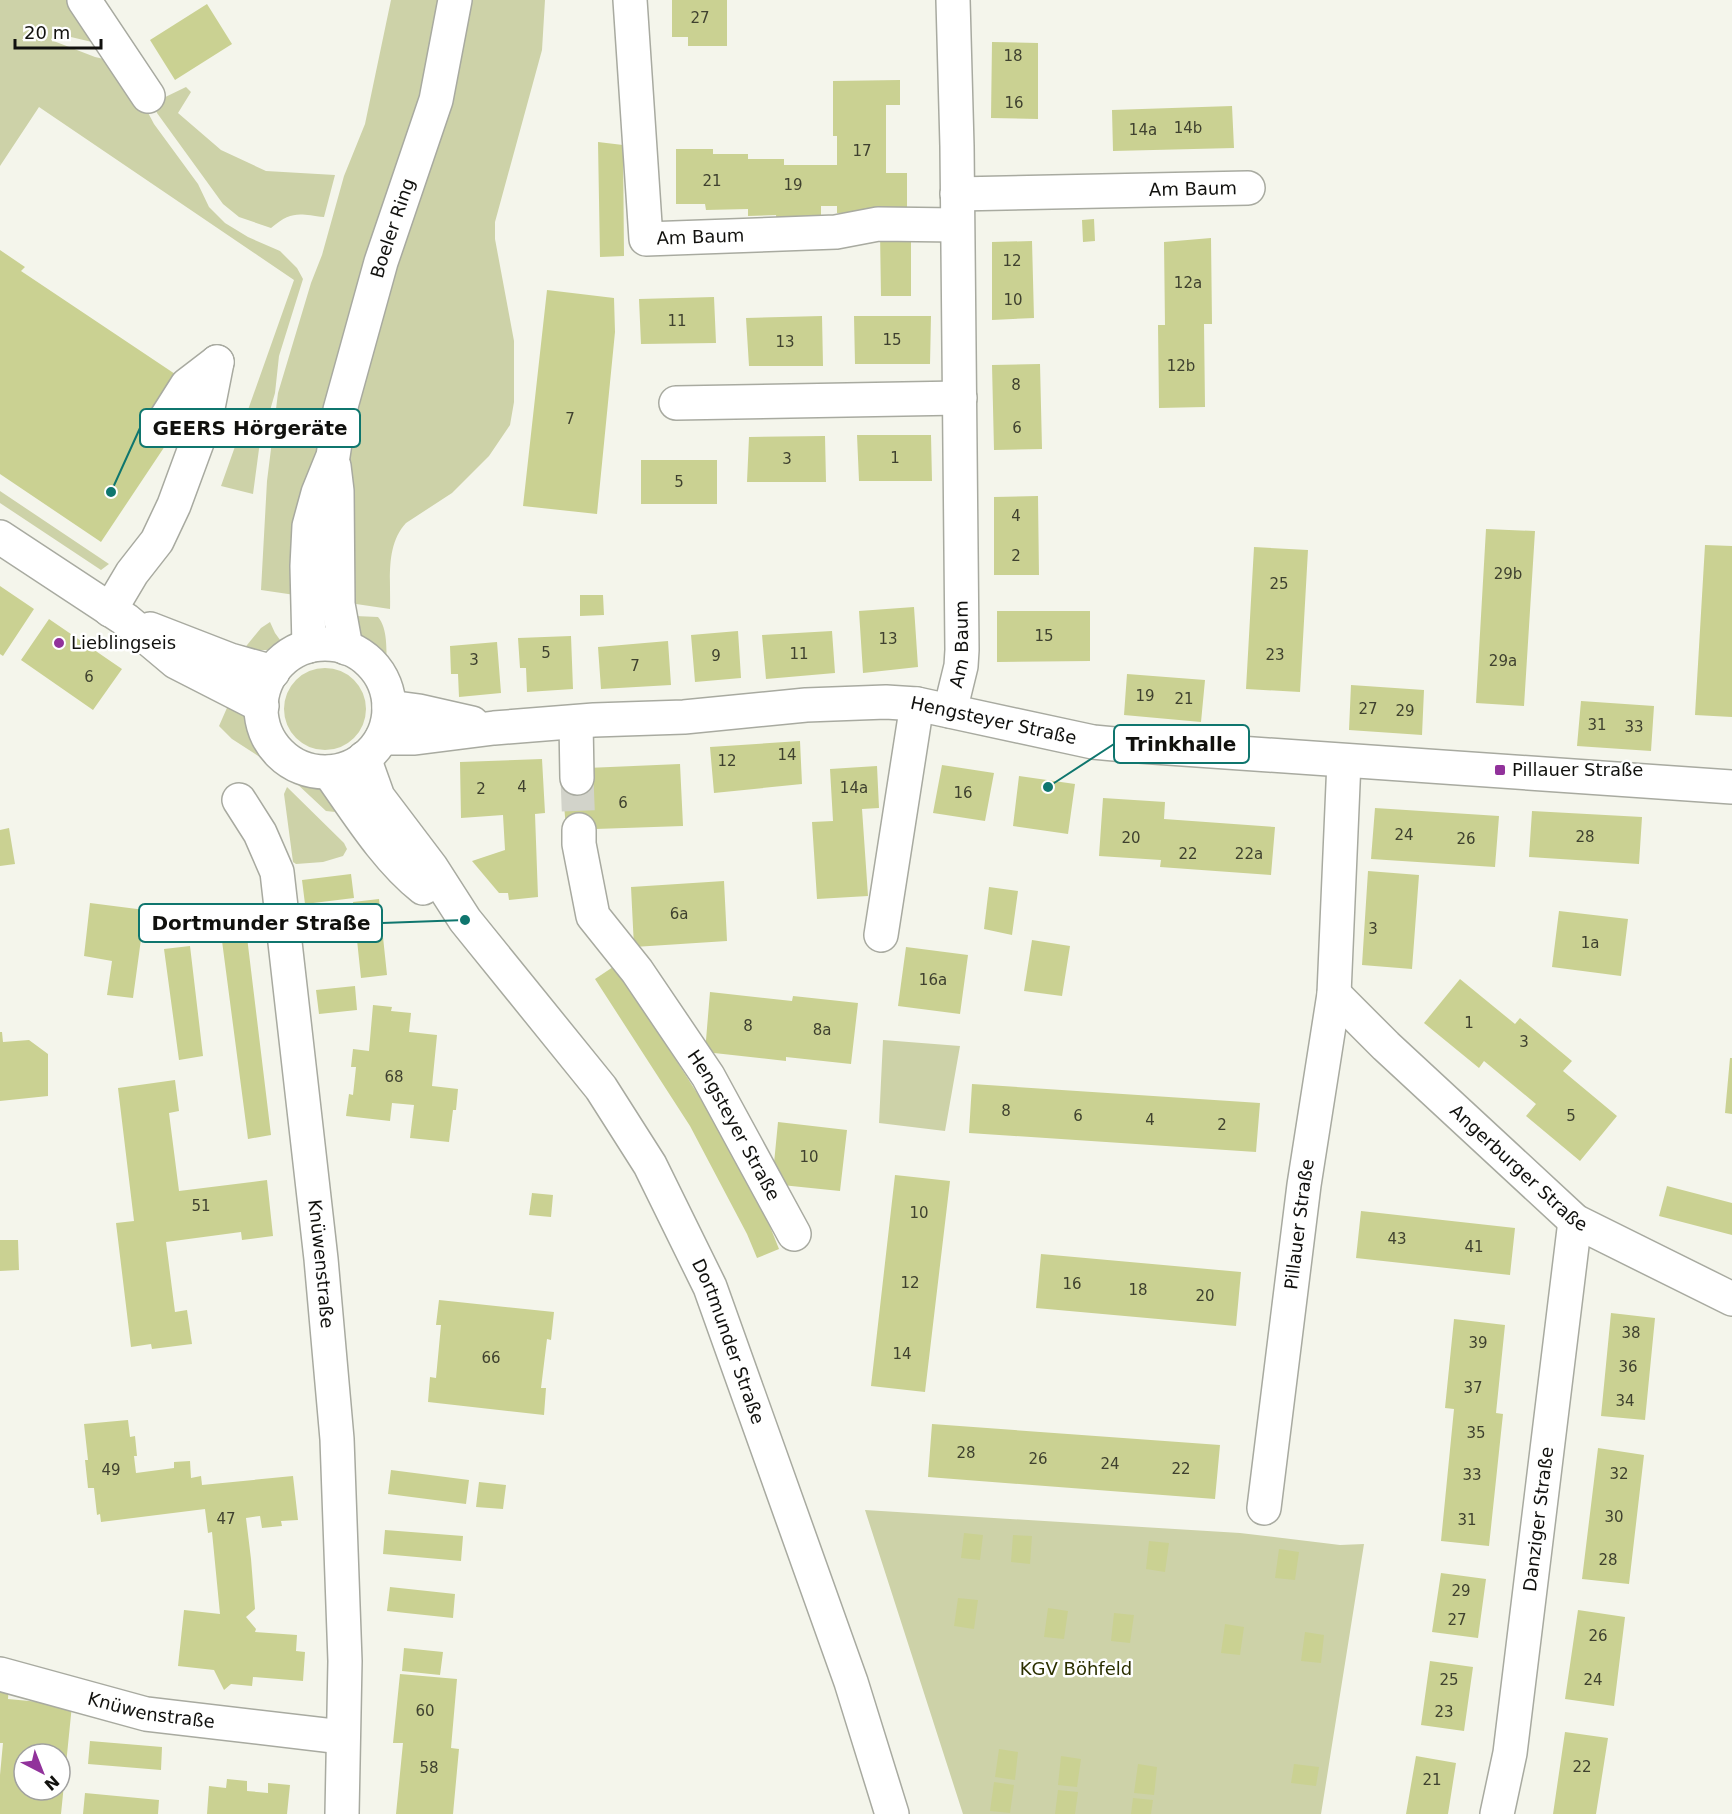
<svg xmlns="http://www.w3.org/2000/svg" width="1732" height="1814" font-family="'DejaVu Sans',sans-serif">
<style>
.green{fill:#cdd2a8}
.building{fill:#cad192;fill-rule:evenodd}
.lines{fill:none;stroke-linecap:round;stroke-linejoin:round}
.minor-tunnel{stroke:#d2d3ca;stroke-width:33;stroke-dasharray:33 16;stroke-linecap:butt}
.minor-casing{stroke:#a8aaa0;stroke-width:36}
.major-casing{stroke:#a8aaa0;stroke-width:36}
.minor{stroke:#fff;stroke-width:33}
.major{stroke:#fff;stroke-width:33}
.poi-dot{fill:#91329b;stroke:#fff;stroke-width:2}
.labels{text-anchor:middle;stroke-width:5;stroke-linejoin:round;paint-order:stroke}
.number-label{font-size:15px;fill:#3f412f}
.street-label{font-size:18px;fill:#11110e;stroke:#fff}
.poi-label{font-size:18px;fill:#11110e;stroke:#fff;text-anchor:start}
.park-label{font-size:18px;fill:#2c3000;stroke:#fff}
.leader{fill:none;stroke:#0f766e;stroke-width:2}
.callout-dot{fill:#0f766e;stroke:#fff;stroke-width:2}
.callout{fill:#fff;stroke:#0f766e;stroke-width:2}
.callout-label{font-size:20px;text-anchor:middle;font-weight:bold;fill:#11110e}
</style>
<rect width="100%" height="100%" fill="#f4f5eb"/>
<path class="green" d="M0,0H76L98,40L92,42L54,33L51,40L95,57L113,61L145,107L154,124L198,184L209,207L225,223L248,237L280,251L297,268L303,279L279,356L275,393L259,449L253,494L221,486L294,280L39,107L0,166Z
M391,0H545L542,50L495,222V239L514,341V402L510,425L489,456L452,493L406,523C385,546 391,580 390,609L261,590L267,481L278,393L311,283L322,255L344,176L365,124Z
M186,87L191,92L178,113L221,150L266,171L335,175L324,217C299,214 292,210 271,228L239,217L223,204L157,113L153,103Z
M0,491L109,564L101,570L0,503Z
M355,616L378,617C388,629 386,649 387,665L361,638Z
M270,622L275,633L283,644L267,650H243L261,628Z
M284 709a41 41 0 1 1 82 0a41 41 0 1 1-82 0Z
M230,701L244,715L262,751L267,758L266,761L232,739L219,726Z
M297,779L318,786L330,793L328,800L335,812L326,811L295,782Z
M287,787L344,843L347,849L343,856L323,862L296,864L293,862L284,794Z
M883,1040L960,1046L945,1131L879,1123Z
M865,1510L1240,1533L1340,1545L1364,1544L1321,1814H963Z"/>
<path class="building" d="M672,0H727V46H688V37H672Z
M207,4L232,44L175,80L150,40Z
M992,42L1038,43V119L991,118Z
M900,80V105H886V173H907V212L837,213V206H821V221L777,222L776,215L748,216V209L706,210L705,204H676V149H713V154H748V159H784V165H837V136H833V81Z
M1232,106L1234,148L1113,151L1112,110Z
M598,142L623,145L624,256L600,257Z
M1094,219L1095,241L1083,242L1082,220Z
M880,232H911V296H881Z
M1211,238L1212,324H1204L1205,407L1159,408L1158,325H1165L1164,242Z
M1032,241L1034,318L992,320V242Z
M0,250L25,267L21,271L178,376L171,437L101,542L0,474Z
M547,290L614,298L615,332L597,514L523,506Z
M714,297L716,343L641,344L639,299Z
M822,316L823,366H749L746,318Z
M854,316H931L930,364H855Z
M1040,364L1042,449L994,450L992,365Z
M857,435H931L932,481H859Z
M825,436L826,482H747L749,437Z
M641,460H717V504H641Z
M1038,496L1039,575H994V497Z
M1486,529L1535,531L1524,706L1476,703Z
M1705,545L1732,546V717L1695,715Z
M1254,547L1308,550L1300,692L1246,689Z
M0,586L34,609L3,656L0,654Z
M580,595H603L604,615L580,616Z
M914,607L918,667L863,673L859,611Z
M997,611H1090V661L997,662Z
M49,619L122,669L93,710L21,660Z
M738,631L741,678L695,682L691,635Z
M832,631L835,673L766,679L762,635Z
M571,636L573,689L527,692L526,668H520L518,638Z
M668,641L671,685L601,689L598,647Z
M497,642L501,693L459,697L458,674H451L450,646Z
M1127,674L1205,680L1201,722L1124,715Z
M1351,685L1424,690L1422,735L1349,730Z
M1581,701L1654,706L1651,751L1577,746Z
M800,741L802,784L714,793L710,747Z
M542,759L545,813L535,814L538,897L509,900L508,893H499L472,861L505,850L503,815L461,818L460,762Z
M680,764L683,826L566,830L562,777L587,768Z
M942,765L994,773L985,821L933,813Z
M877,766L879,808L862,809L868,896L817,899L812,822L833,821L830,769Z
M1019,776L1075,784L1068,834L1013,826Z
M1103,798L1165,802L1164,819L1275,827L1271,875L1160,867L1161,860L1099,856Z
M1375,808L1499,816L1495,867L1371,859Z
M1532,811L1642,817L1639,864L1529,857Z
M9,828L15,864L0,866V830Z
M1368,871L1419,875L1412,969L1362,965Z
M351,874L354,898L305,904L302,880Z
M724,881L727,941L634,947L631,887Z
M989,887L1018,891L1012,935L984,929Z
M379,899L387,975L361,978L353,902Z
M90,903L145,910L133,998L107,995L112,961L84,956Z
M1559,911L1628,919L1621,976L1552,967Z
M247,937L271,1135L248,1139L222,941Z
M1032,940L1070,946L1062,996L1024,991Z
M190,946L203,1056L179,1060L164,949Z
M906,947L968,955L960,1014L898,1006Z
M613,967L647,1015L710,1113L769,1224L779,1249L757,1258L747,1234L690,1126L595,979Z
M1460,979L1515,1024L1520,1018L1572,1061L1563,1071L1617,1116L1580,1161L1526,1116L1536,1104L1484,1061L1479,1068L1424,1023Z
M355,986L357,1010L319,1014L316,990Z
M710,992L792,1001L793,996L858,1003L851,1064L786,1057V1061L705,1052Z
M373,1005L392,1007L391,1011L411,1013L409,1032L437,1035L432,1086L458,1089L456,1110H453L449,1142L410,1138L414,1105L392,1103L390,1121L346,1116L349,1094L353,1095L356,1067H351L353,1049L369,1051Z
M0,1032H2L3,1042L29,1040L48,1054V1096L0,1101Z
M1730,1058H1732V1114L1725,1113Z
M175,1080L179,1111L169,1113L179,1191L267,1180L273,1236L242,1240L241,1232L166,1242L175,1312L187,1310L192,1344L152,1349L151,1344L131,1347L116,1223L134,1221L118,1088Z
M972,1084L1260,1103L1256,1152L969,1133Z
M778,1122L847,1130L840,1191L772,1184Z
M895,1175L950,1181L925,1392L871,1386Z
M1667,1186L1732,1203V1235L1659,1216Z
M532,1193L553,1195L551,1217L529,1215Z
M1361,1211L1515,1228L1510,1275L1356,1258Z
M0,1240H18L19,1270L0,1271Z
M1041,1254L1241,1272L1236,1326L1036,1308Z
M439,1300L554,1312L551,1340L547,1339L541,1388H546L544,1415L428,1402L430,1377L436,1378L441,1325H436Z
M1611,1313L1655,1318L1645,1420L1601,1416Z
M1454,1319L1505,1325L1496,1413L1503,1414L1489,1546L1441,1541L1454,1409L1445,1408Z
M128,1420L130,1437L135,1436L137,1456H134L136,1473L174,1468V1462L190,1461L191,1478L201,1476L202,1485L293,1476L298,1520L281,1521L282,1526L262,1528L260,1516L246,1518L251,1559L255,1609L246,1617L256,1629L255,1632L297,1635L296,1651L305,1652L303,1681L253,1677L252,1686L231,1684L224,1690L214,1670L178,1666L184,1610L220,1614L212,1532L208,1533L205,1509L101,1522L100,1514L97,1515L94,1488H88L85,1460H88L84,1424Z
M932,1424L1220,1445L1215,1499L928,1477Z
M1598,1448L1644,1455L1629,1584L1582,1579Z
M391,1470L469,1480L466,1504L388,1494Z
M479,1482L506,1485L503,1509L476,1507Z
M385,1530L463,1536L461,1561L383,1554Z
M964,1533L983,1535L980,1560L961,1558Z
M1013,1535L1032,1536L1030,1564L1011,1562Z
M1149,1541L1169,1543L1165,1572L1146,1569Z
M1279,1549L1299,1552L1295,1580L1275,1578Z
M1441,1573L1486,1579L1478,1638L1432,1632Z
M390,1587L455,1594L453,1618L387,1611Z
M958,1598L978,1600L974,1629L954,1626Z
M1048,1608L1068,1611L1064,1639L1044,1637Z
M1578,1610L1625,1617L1614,1706L1565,1699Z
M1114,1613L1134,1615L1130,1643L1111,1641Z
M1225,1624L1244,1627L1240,1655L1221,1653Z
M1305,1632L1324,1635L1321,1663L1301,1661Z
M404,1648L443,1652L440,1675L402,1671Z
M1430,1661L1473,1667L1464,1731L1421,1725Z
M400,1674L457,1679L451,1748L459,1749L453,1814H396L403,1743H393Z
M0,1683L9,1684L8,1699L72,1705L61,1814H0V1775L3,1743H0ZM24,1754H60V1790H24Z
M1565,1732L1608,1738L1596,1814H1553Z
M90,1741L162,1747L161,1770L88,1764Z
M999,1749L1018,1752L1015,1780L995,1777Z
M1061,1756L1081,1759L1077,1787L1058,1785Z
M1416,1756L1456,1763L1448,1814H1406Z
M1138,1764L1157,1767L1154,1795L1134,1793Z
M1294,1764L1319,1767L1316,1786L1291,1783Z
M227,1779L247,1781V1791L268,1793V1783L290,1785L287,1814H207L209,1786L226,1788Z
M994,1782L1014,1785L1010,1813L990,1811Z
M1058,1790L1078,1792L1075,1814H1055Z
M85,1793L159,1800L158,1814H83Z
M1133,1798L1153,1800L1151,1814H1131Z"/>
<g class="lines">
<path class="minor-tunnel" d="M577,778L579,830"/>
<defs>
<g id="minor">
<path d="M84,0L148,96"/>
<path id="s1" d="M630,0L646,239L836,232L878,224L957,225"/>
<path id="s2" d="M957,194L1248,188"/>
<path d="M676,403L960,398"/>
<path d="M161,426L187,385L217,362"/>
<path d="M0,537L126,620L176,662L262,706"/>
<path d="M110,610L132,573L157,541L174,505L206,418L217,362"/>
<path d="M150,629L230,660L273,672"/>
<path d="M389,707L419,711L472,723"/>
<path id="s3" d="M950,711L961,666L962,650L957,146L953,0"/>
<path d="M576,722L577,778"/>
<path id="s4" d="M382,738H415L494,728L594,720L684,717L806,705L886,702L917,704L1093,742L1125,745L1732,787"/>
<path id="s5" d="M239,800L260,833L277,872L321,1259L337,1439L345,1661L342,1814"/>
<path id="s6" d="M579,830V844L593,916L637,971L708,1076L794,1234"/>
<path d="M881,935L917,704"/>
<path id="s7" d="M1334,994L1386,1046L1575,1221L1732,1299"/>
<path id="s8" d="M1264,1508L1304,1185L1334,994L1344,761"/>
<path id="s9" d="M0,1674L146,1714L342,1737"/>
<path id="s10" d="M1497,1814L1510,1753L1575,1221"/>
</g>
<g id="major">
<path d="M334,466L337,491L338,604L346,648"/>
<circle cx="325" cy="708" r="64"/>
<path id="s11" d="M309,646L307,566L309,526L318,493L333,456L340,410L381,262L436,100L455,0"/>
<path id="s12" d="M364,758L378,797L431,867L465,920L601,1088L650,1165L710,1287L851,1682L892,1814"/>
<path d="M329,772C356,810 386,859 423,888"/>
</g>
</defs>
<use href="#minor" class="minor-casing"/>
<use href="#major" class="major-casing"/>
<use href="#minor" class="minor"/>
<use href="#major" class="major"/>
</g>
<g class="poi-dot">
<circle cx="59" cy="643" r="6"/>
<rect x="1494" y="764" width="12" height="12" rx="3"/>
</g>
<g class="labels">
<g class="number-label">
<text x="700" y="23">27</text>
<text x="1013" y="61">18</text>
<text x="1014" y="108">16</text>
<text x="1188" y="133">14b</text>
<text x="1143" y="135">14a</text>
<text x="862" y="156">17</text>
<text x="712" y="186">21</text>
<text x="793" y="190">19</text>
<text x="1012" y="266">12</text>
<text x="1188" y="288">12a</text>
<text x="1013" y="305">10</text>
<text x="677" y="326">11</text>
<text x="892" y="345">15</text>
<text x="785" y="347">13</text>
<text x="1181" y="371">12b</text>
<text x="1016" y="390">8</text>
<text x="570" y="424">7</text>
<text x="1017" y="433">6</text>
<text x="895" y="463">1</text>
<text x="787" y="464">3</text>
<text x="679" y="487">5</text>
<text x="1016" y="521">4</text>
<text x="1016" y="561">2</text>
<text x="1508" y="579">29b</text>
<text x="1279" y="589">25</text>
<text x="1044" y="641">15</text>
<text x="888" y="644">13</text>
<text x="546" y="658">5</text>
<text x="799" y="659">11</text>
<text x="1275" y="660">23</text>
<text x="716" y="661">9</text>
<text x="474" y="665">3</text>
<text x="1503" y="666">29a</text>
<text x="635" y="671">7</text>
<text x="89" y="682">6</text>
<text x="1145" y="701">19</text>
<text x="1184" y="704">21</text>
<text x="1368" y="714">27</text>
<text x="1405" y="716">29</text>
<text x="1597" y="730">31</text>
<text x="1634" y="732">33</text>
<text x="787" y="760">14</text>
<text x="727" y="766">12</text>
<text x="522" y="792">4</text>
<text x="854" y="793">14a</text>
<text x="481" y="794">2</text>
<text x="963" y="798">16</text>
<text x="623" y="808">6</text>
<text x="1404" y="840">24</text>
<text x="1585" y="842">28</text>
<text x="1131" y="843">20</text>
<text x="1466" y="844">26</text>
<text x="1188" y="859">22</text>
<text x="1249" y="859">22a</text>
<text x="679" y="919">6a</text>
<text x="1373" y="934">3</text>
<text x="1590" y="948">1a</text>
<text x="933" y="985">16a</text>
<text x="1469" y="1028">1</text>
<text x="748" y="1031">8</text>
<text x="822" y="1035">8a</text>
<text x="1524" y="1047">3</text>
<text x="394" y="1082">68</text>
<text x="1006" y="1116">8</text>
<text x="1078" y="1121">6</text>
<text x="1571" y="1121">5</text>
<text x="1150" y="1125">4</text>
<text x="1222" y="1130">2</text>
<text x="809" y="1162">10</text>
<text x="201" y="1211">51</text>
<text x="919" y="1218">10</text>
<text x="1397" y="1244">43</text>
<text x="1474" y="1252">41</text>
<text x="910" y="1288">12</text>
<text x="1072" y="1289">16</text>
<text x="1138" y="1295">18</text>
<text x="1205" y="1301">20</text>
<text x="1631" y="1338">38</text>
<text x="1478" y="1348">39</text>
<text x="902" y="1359">14</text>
<text x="491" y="1363">66</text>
<text x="1628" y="1372">36</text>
<text x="1473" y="1393">37</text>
<text x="1625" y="1406">34</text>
<text x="1476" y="1438">35</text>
<text x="966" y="1458">28</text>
<text x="1038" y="1464">26</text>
<text x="1110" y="1469">24</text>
<text x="1181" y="1474">22</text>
<text x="111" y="1475">49</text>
<text x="1619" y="1479">32</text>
<text x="1472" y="1480">33</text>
<text x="1614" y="1522">30</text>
<text x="226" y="1524">47</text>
<text x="1467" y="1525">31</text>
<text x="1608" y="1565">28</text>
<text x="1461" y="1596">29</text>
<text x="1457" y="1625">27</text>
<text x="1598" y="1641">26</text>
<text x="1449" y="1685">25</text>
<text x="1593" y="1685">24</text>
<text x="425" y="1716">60</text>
<text x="1444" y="1717">23</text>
<text x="1582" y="1772">22</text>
<text x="429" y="1773">58</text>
<text x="1432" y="1785">21</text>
</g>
<g class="street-label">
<text dy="6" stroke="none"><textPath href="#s2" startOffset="236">Am Baum</textPath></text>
<text dy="6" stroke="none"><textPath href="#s11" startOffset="430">Boeler Ring</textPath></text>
<text dy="6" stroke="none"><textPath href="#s1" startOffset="294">Am Baum</textPath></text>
<text dy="6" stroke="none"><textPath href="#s3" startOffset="68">Am Baum</textPath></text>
<text dy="6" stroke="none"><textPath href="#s4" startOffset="615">Hengsteyer Straße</textPath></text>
<text dy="6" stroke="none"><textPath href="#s6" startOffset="340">Hengsteyer Straße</textPath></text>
<text dy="6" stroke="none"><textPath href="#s7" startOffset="254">Angerburger Straße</textPath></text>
<text dy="6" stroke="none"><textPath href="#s8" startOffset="286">Pillauer Straße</textPath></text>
<text dy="6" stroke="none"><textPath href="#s5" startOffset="476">Knüwenstraße</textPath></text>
<text dy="6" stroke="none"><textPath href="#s12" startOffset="693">Dortmunder Straße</textPath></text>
<text dy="6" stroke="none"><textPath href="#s10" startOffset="298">Danziger Straße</textPath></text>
<text dy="6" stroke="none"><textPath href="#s9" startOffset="156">Knüwenstraße</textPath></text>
</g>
<g class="poi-label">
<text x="71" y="649">Lieblingseis</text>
<text x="1512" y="776">Pillauer Straße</text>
</g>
<g class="park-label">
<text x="1076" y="1675">KGV Böhfeld</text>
</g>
</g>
<path class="leader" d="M111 492L140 428M1048 787L1114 744M465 920L382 923"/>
<g class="callout-dot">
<circle cx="111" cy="492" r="6"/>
<circle cx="1048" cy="787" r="6"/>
<circle cx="465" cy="920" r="6"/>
</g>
<g class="callout">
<rect x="140" y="409" width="220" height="38" rx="6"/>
<rect x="1114" y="725" width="135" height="38" rx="6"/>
<rect x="139" y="904" width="243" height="38" rx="6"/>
</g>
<g class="callout-label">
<text x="250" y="435">GEERS Hörgeräte</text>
<text x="1181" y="751">Trinkhalle</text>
<text x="261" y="930">Dortmunder Straße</text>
</g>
<g transform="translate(42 1772) rotate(138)"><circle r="28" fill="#ffffff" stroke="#a0a09f" stroke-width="1.5"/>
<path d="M0-4.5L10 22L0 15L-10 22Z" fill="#91329b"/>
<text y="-9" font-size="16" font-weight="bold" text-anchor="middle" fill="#11110e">N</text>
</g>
<path d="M15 39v9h86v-9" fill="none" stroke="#11110e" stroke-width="3"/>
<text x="24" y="39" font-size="18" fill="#11110e" stroke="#ffffff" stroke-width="4.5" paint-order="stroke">20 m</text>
</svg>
